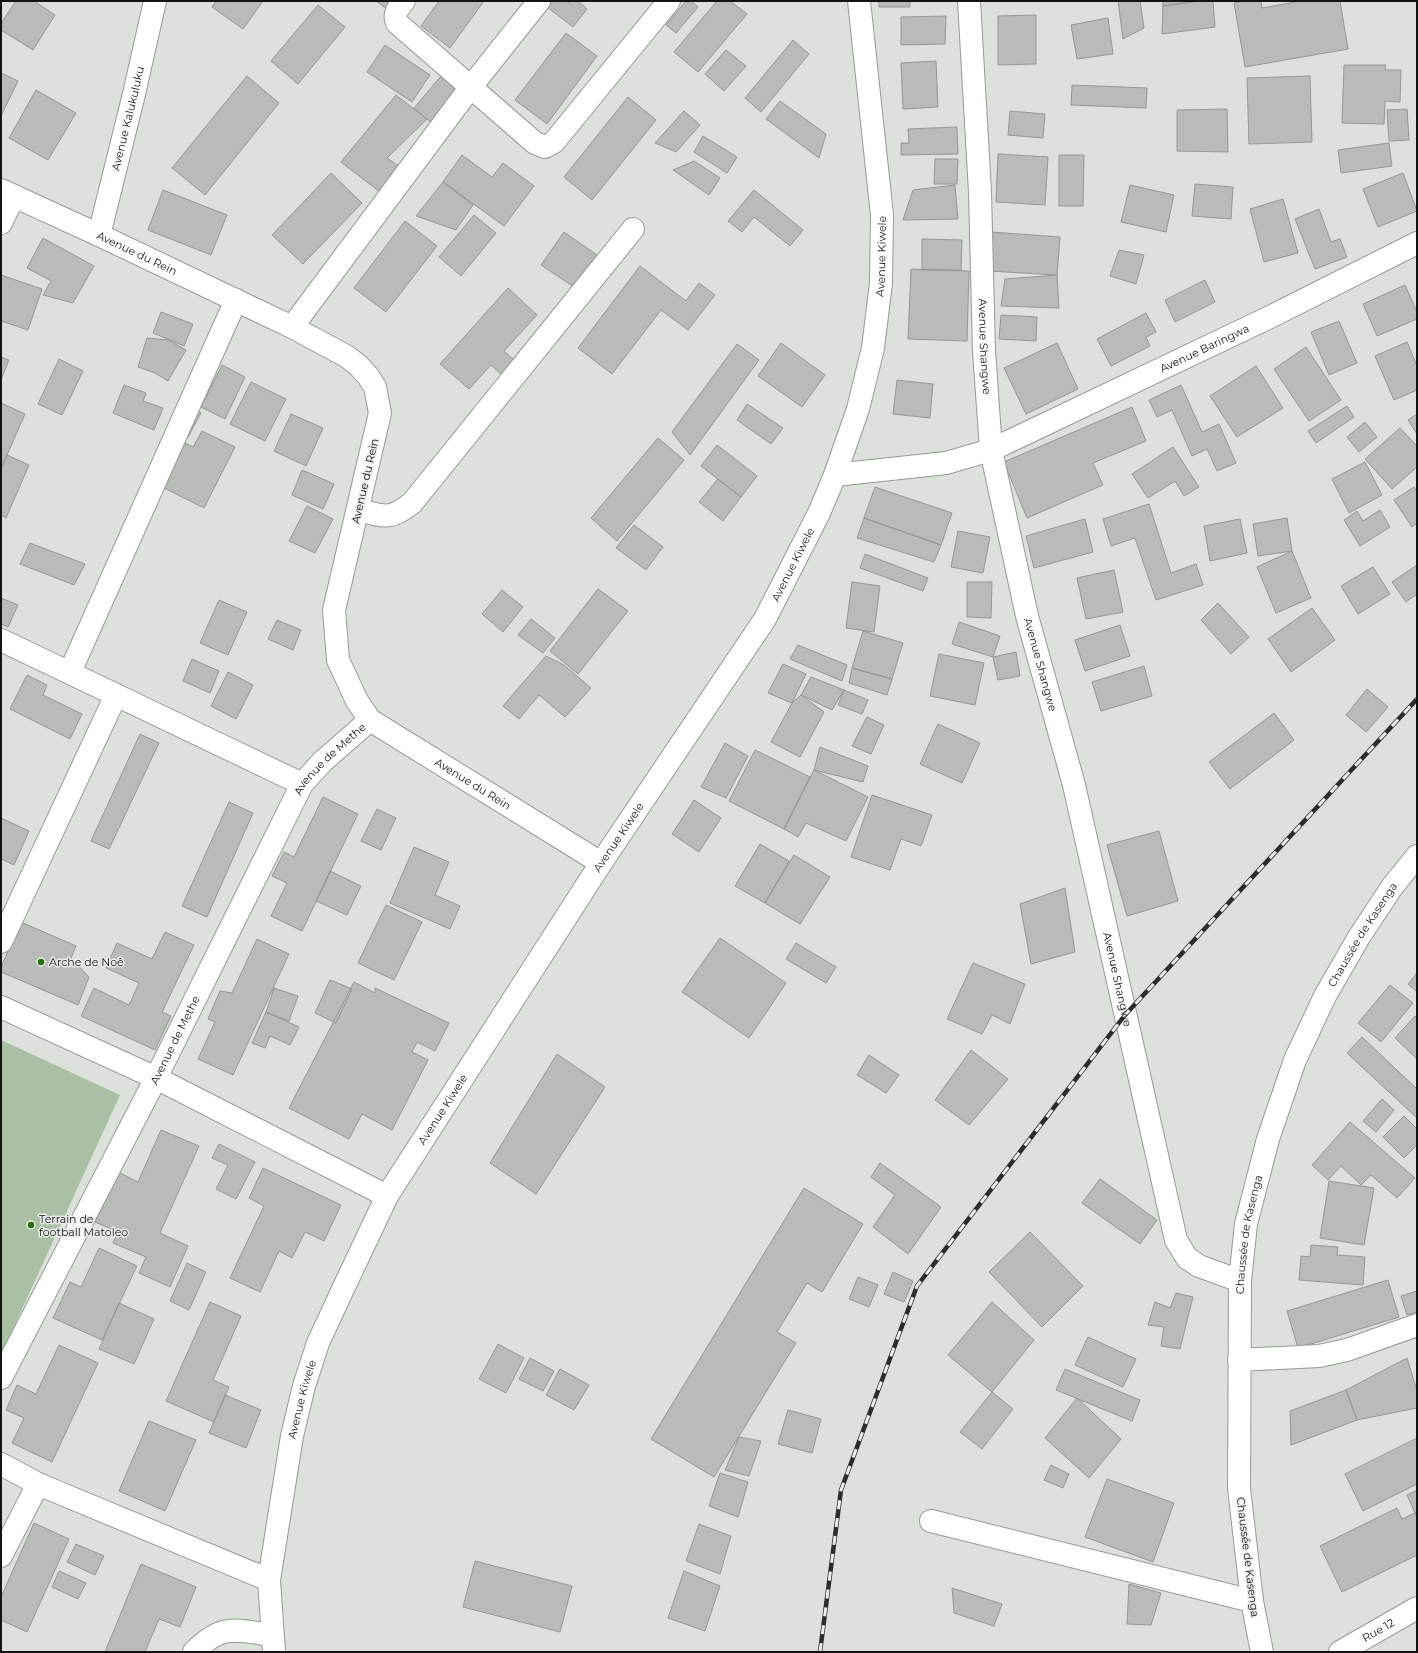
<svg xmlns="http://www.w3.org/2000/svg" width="1418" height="1653" font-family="Montserrat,sans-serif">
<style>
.green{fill:#aac0a4}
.building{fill:#b8bcb6;stroke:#949893}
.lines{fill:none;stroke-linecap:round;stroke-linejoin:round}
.minor-casing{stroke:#969a95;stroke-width:24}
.major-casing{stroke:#969a95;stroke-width:24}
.minor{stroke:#fff;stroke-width:22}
.major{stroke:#fff;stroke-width:22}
.rail-casing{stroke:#2a2d2a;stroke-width:4.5}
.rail{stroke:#e9eee8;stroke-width:3;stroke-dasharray:9;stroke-linecap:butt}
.poi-dot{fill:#296e09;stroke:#e9eee8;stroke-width:1.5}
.labels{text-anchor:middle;stroke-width:3;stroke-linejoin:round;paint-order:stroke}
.street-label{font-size:11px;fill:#121412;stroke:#e9eee8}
.poi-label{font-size:11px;fill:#121412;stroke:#e9eee8;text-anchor:start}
</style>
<rect width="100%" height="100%" fill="#dce1db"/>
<path class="green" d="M1,1040L120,1095L1,1355Z"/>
<path class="building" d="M16,1H34L55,15L33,50L1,30V23Z
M216,1H263L243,29L212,7Z
M376,1H393L387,9Z
M439,1H484L450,48L421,26Z
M552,1H566L569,3L570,1H578L587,9L573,27L547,7Z
M686,1H691L698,7L676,33L666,25Z
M717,1H730L747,14L698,72L674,52Z
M879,1H910V7H879Z
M1118,1H1140L1144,28L1123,39Z
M1163,1H1199L1163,6Z
M1199,1H1213L1215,27L1162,34L1163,6Z
M1244,1H1261L1262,8L1301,1H1340L1348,49L1245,67L1234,3Z
M318,5L345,27L298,84L271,61Z
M1036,15V64L998,65V16Z
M946,16L945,44L901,45V17Z
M1108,18L1113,54L1077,59L1071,25Z
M566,33L597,56L547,124L515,100Z
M793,40L809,54L761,112L745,98Z
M385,45L430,75L412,102L367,72Z
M726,50L746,66L724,91L705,74Z
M936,61L938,107L903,109L901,63Z
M1344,65H1386L1385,70H1401L1400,102L1385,101L1384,124L1342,123Z
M1,73L18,81L1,116Z
M247,76L279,103L205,195L172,168Z
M441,76L461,92L434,125L414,108Z
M1310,76L1312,142L1249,144L1247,78Z
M1072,85L1147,88L1146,108L1071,105Z
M36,90L76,113L48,160L9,138Z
M396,95L427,119L387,158L400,167L380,192L341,162Z
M628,97L656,120L592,200L564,177Z
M780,101L826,134L819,158L766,119Z
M1227,109L1228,152L1177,151V110Z
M1407,109L1409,140L1389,141L1387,110Z
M684,111L700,125L676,152L655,143Z
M1010,111L1045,114L1043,138L1008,135Z
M957,127L958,154L901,155V143H909L908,129Z
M703,136L737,157L727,173L694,152Z
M1389,143L1392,166L1341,173L1338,150Z
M998,154L1048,157L1045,205L996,202Z
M462,155L492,177L503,163L534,186L504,226L443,182Z
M1059,155H1084L1083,206H1059Z
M935,159H958L957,184H934Z
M694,161L720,178L709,195L673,170Z
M331,173L362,203L303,264L272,235Z
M1403,173L1417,211L1378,227L1363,189Z
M443,182L473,205L456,230L416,216Z
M1195,184L1233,187L1231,219L1192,216Z
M955,185L958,219L903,220L913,190Z
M1130,185L1174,195L1166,232L1121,222Z
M163,190L227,215L211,255L148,230Z
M754,190L803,230L790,246L754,217L742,232L728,221Z
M1283,199L1298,253L1264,262L1250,209Z
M1319,209L1331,242L1340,239L1347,257L1315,269L1295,219Z
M474,215L496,233L461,276L439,257Z
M405,221L437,246L386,312L354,288Z
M564,232L597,255L574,287L541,265Z
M991,232L1060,237L1057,275L989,271Z
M43,238L94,266L73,303L43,295L51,281L27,268Z
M922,239L962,240L961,270H922Z
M1119,250L1144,255L1136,284L1110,276Z
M640,266L686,301L699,283L715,295L688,330L661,310L612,374L578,348Z
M911,269L969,271L967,341L908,339Z
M1,275L42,289L28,330L1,321Z
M1057,275L1059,308L1001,306L1005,279Z
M1205,280L1215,302L1175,322L1165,300Z
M1405,285L1417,312V319L1377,336L1363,304Z
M508,288L537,315L504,351L515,361L502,375L491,365L469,389L440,364Z
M161,312L193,324L184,346L153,333Z
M1146,313L1156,332L1146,337L1150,346L1111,366L1097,339Z
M1001,315L1037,317L1036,341L999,339Z
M1339,321L1357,363L1329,375L1311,332Z
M147,338L168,340L186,350L168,381L155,373L138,367Z
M1407,342L1417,366V390L1394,400L1375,356Z
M781,343L825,375L802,407L758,376Z
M1057,343L1078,389L1026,414L1004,368Z
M737,344L759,360L690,455L672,432Z
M1306,347L1341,400L1309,421L1274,369Z
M1,357L9,360L1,380Z
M59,359L83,371L62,415L38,404Z
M222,365L245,377L225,419L201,407Z
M1256,366L1283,408L1237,437L1210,396Z
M897,380L933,384L930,418L893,414Z
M251,382L286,399L265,441L230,424Z
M124,385L146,393L143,401L163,408L154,430L113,413Z
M1181,385L1202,432L1219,424L1236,463L1217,471L1207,449L1192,456L1172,410L1157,417L1149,400Z
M1,403L25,414L3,464L1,463Z
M747,404L783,428L771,444L737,420Z
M1347,406L1354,417L1316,443L1308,431Z
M1132,407L1146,441L1093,463L1103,485L1027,518L1004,462Z
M192,408L201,413L188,437L179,433Z
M291,414L323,428L306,466L274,451Z
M1417,414V434L1408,420Z
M1365,422L1377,437L1359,452L1347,437Z
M1400,428L1417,446V467L1392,489L1365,459Z
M202,431L235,447L204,508L160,486L183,442L193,447Z
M658,438L684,460L617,541L591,518Z
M717,445L757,476L741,497L701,466Z
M1173,447L1199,487L1184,496L1175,481L1148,498L1132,474Z
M7,455L29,465L6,518L1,515V469Z
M1365,462L1382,495L1349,513L1332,479Z
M302,470L334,484L323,509L292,495Z
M718,479L741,497L723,521L699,502Z
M875,487L952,513L941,545L864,518Z
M1414,487L1417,492V523L1412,527L1394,500Z
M1149,504L1171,573L1196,564L1203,585L1156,600L1135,538L1111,546L1103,519Z
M307,506L333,519L315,553L289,541Z
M1380,510L1390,527L1360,546L1344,520L1357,511L1363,521Z
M864,518L941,545L934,562L857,538Z
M1287,518L1292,551L1258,556L1253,524Z
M1085,519L1093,552L1034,568L1026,536Z
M1240,519L1247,553L1210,561L1204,526Z
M634,525L663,547L646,570L616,548Z
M958,531L990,537L983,573L951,567Z
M30,543L85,564L74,585L20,564Z
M1292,551L1311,598L1276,613L1257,567Z
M865,554L928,578L923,591L860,568Z
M1417,565V594L1406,602L1392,582Z
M1373,567L1390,594L1358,614L1341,586Z
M1114,570L1123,612L1086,619L1077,578Z
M852,582L880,586L874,632L846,628Z
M967,582H992L991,618L967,617Z
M598,589L628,611L578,674L550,651Z
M502,590L523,607L503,632L482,614Z
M1,598L18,605L8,627L1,624Z
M219,600L247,612L228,655L200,643Z
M1218,603L1249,637L1231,654L1201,620Z
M1312,608L1335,640L1291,672L1268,639Z
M531,619L555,638L543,653L518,635Z
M277,620L301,630L293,650L268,639Z
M959,622L1000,636L993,657L952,644Z
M1120,625L1130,656L1085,671L1075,640Z
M863,631L903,643L892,679L852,668Z
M798,645L847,665L842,681L790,659Z
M1016,652L1020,676L998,680L993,657Z
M939,654L984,663L975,705L930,696Z
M546,656L564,665L591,688L565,717L539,695L519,719L503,706Z
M192,659L219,671L210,693L183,681Z
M783,664L806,674L792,703L768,693Z
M1144,666L1152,696L1101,711L1092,682Z
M852,668L892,679L887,695L849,683Z
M228,672L253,685L236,719L211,706Z
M27,675L47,685L43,695L82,714L70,739L10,709Z
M811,677L844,690L832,710L801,695Z
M1367,689L1388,707L1366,732L1346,715Z
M844,690L868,700L862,714L838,705Z
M801,695L824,712L800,757L771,742L792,703Z
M1274,713L1294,740L1230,789L1209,762Z
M867,717L884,725L871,754L852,746Z
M938,724L980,743L962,783L920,764Z
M140,734L159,743L109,849L91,841Z
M725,743L748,756L726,798L701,787Z
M820,747L868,766L863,782L814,770Z
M755,750L810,777L784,829L729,801Z
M814,770L868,797L846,841L806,823L798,837L784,829Z
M872,795L932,815L921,846L901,839L890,870L851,857Z
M323,797L358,814L302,931L271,916L287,883L272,876L284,852L294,857Z
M694,800L721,818L699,852L672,834Z
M229,802L253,813L207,917L182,906Z
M377,809L396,818L381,850L361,841Z
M1,818L29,831L14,865L1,859Z
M1159,831L1178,901L1127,916L1107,845Z
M760,844L789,861L765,903L735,886Z
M414,847L449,862L435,895L460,906L450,929L390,903Z
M794,855L830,877L800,924L765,903Z
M330,871L361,886L347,915L316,901Z
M1065,888L1075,952L1031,964L1020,904Z
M386,905L422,922L394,980L358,963Z
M21,922L76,946L71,958L89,977L78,1005L1,972V967Z
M165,932L194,945L162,1012L171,1016L155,1050L81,1016L94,988L129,1005L139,983L106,968L117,943L152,959Z
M720,938L786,983L749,1038L682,992Z
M257,939L289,954L233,1075L198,1059L215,1022L208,1019L220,991L232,993Z
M796,943L836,967L826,983L786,959Z
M973,963L1025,984L1010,1024L992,1015L982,1034L947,1019Z
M1417,973V992L1408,984Z
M330,980L352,989L336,1023L315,1013Z
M354,982L375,993V988L449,1023L435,1051L417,1042L412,1052L428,1060L392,1130L362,1114L349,1139L289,1108Z
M1390,985L1413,1003L1381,1042L1358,1023Z
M274,988L298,996L289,1021L266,1012Z
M266,1012L299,1027L290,1045L270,1036L265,1048L252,1043Z
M1415,1016L1417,1018V1059L1395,1038Z
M1362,1037L1417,1089V1118L1347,1053Z
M971,1050L1008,1079L969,1125L935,1100Z
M557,1054L605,1087L536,1194L490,1163Z
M869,1055L899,1075L886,1093L857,1075Z
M1382,1099L1394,1110L1376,1132L1363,1121Z
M1404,1116L1417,1129V1145L1404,1158L1383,1137Z
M1350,1122L1415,1178L1397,1198L1371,1175L1361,1185L1341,1166L1328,1180L1312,1165Z
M161,1130L199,1146L160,1233L188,1246L170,1287L139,1273L146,1257L113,1243L118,1232L95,1222L118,1172L138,1182Z
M219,1144L255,1162L236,1199L216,1189L228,1165L212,1158Z
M880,1163L941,1207L908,1254L873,1227L895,1195L871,1177Z
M263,1168L341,1205L324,1241L305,1232L292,1258L279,1251L260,1292L230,1278L264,1206L249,1198Z
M1100,1179L1157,1220L1140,1244L1082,1203Z
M1329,1181L1374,1188L1364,1245L1320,1238Z
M804,1188L863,1224L822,1292L807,1283L777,1332L796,1343L714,1477L651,1439Z
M1030,1232L1083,1286L1042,1327L989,1272Z
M1311,1245L1338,1247L1337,1255L1365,1257L1363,1285L1299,1280L1301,1256L1310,1257Z
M99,1248L137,1266L102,1340L53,1318L70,1282L81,1287Z
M187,1263L206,1272L189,1310L170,1301Z
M893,1272L913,1281L904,1302L884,1294Z
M858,1277L878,1285L869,1307L849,1299Z
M1388,1280L1399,1317L1298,1348L1287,1311Z
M1417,1291V1312L1407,1315L1401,1296Z
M1176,1293L1193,1297L1180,1349L1161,1346L1164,1327L1148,1325L1155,1302L1170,1308Z
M210,1302L241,1316L213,1380L229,1387L214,1422L166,1401Z
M992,1302L1034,1340L992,1392L948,1355Z
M119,1303L154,1319L134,1364L99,1349Z
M1088,1337L1136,1359L1123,1387L1075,1365Z
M498,1344L524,1358L506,1393L479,1379Z
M59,1345L98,1363L52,1462L12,1443L24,1418L6,1410L17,1385L36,1394Z
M530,1358L554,1371L543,1391L519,1379Z
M1407,1358L1417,1391V1408L1357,1420L1346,1390Z
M560,1369L589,1385L574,1410L546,1395Z
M1065,1369L1140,1400L1132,1421L1056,1390Z
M1346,1390L1357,1420L1291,1445L1290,1411Z
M992,1392L1013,1409L982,1449L960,1432Z
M225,1395L261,1410L246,1448L209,1433Z
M1077,1398L1121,1439L1089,1478L1045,1438Z
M788,1410L821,1419L812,1453L778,1444Z
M149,1421L196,1440L165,1511L119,1491Z
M739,1437L761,1441L749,1476L725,1470Z
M1417,1438V1484L1363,1511L1345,1474Z
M1051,1465L1069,1474L1063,1488L1044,1480Z
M720,1473L748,1482L738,1517L709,1506Z
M1107,1479L1174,1503L1153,1562L1085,1537Z
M1417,1490V1512L1415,1513L1407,1495Z
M1397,1508L1402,1519L1415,1513L1417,1517V1555L1342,1592L1320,1546Z
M34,1523L69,1539L27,1632L1,1620V1597Z
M699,1524L731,1536L720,1574L686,1561Z
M76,1544L104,1556L95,1575L67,1562Z
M475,1561L572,1586L560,1632L463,1607Z
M141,1564L196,1587L180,1627L159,1619L145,1652H105Z
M59,1571L86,1583L78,1599L52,1587Z
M684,1571L720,1586L705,1631L668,1618Z
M1129,1584L1161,1593L1151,1625L1127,1624Z
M952,1588L1002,1604L994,1626L954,1613Z"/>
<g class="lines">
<defs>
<g id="minor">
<path d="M404,1C398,8 393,14 397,23L535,143L545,147L554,142L669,1"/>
<path id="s1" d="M969,1L980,192L984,351L991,450L1027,616L1074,785L1176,1240L1187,1258L1199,1266L1240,1281"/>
<path id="s2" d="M1,190L99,235L292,327L346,356L358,365L368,376L375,387L380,413L334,610L338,660L357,701L370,720L601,863"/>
<path d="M1,223L14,196"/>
<path id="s3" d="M99,235L134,94L155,1"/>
<path d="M292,327L470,88L539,1"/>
<path id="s4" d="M835,475L946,463L991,450L1270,317L1417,243"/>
<path d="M358,510C385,516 389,521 412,503L633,229"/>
<path d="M1,640L302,784"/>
<path d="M70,672L236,300"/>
<path d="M1,942L116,695"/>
<path d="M1,1007L156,1078L387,1196"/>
<path d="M1239,1360L1319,1356L1347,1350L1417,1325"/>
<path id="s5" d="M1,1378L156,1078L302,784L323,761L370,720"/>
<path d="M1,1464L38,1484L269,1580"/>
<path d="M931,1521L1252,1601"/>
<path d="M1,1556L38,1484"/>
<path d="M194,1652C222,1623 235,1630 272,1635"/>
<path id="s6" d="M274,1652L269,1580L292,1436L304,1386L318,1343L343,1289L387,1196L601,863L765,619L819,513L835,475L858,409L873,348L881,283L882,215L859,1"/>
<path id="s7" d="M1340,1652L1417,1608"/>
</g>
<g id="major">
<path id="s8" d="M1262,1652L1252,1601L1239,1488L1240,1281L1246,1224L1268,1139L1295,1060L1325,996L1359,937L1392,887L1417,856"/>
</g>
</defs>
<use href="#minor" class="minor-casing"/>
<use href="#major" class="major-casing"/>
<use href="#minor" class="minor"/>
<use href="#major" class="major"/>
<defs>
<path id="rail" d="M820,1652L841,1490L917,1286L1125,1015L1417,699"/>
</defs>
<use href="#rail" class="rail-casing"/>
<use href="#rail" class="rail"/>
</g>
<g class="poi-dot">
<circle cx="41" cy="962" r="4"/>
<circle cx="31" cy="1225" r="4"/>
</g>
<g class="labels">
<g class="street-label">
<text dy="4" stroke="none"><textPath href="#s3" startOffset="120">Avenue Kalukuluku</textPath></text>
<text dy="4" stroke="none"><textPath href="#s2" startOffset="150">Avenue du Rein</textPath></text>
<text dy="4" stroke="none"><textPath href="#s6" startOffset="1552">Avenue Kiwele</textPath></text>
<text dy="4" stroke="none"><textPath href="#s1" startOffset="346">Avenue Shangwe</textPath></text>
<text dy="4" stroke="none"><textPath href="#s4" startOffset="395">Avenue Baringwa</textPath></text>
<text transform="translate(365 481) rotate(-77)" y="4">Avenue du Rein</text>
<text dy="4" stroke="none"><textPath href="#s6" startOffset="1228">Avenue Kiwele</textPath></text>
<text dy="4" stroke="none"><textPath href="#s1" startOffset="670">Avenue Shangwe</textPath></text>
<text dy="4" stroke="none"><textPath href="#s5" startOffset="703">Avenue de Methe</textPath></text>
<text dy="4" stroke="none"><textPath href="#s2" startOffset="894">Avenue du Rein</textPath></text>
<text dy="4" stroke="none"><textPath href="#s6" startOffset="904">Avenue Kiwele</textPath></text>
<text dy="4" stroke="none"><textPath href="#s8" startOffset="744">Chaussée de Kasenga</textPath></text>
<text dy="4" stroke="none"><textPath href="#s1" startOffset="994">Avenue Shangwe</textPath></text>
<text dy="4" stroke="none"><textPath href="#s5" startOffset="380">Avenue de Methe</textPath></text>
<text dy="4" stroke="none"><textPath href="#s6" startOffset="580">Avenue Kiwele</textPath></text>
<text dy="4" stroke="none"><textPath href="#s8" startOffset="420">Chaussée de Kasenga</textPath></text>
<text dy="4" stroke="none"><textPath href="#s6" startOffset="256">Avenue Kiwele</textPath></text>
<text transform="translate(1248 1557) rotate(83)" y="4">Chaussée de Kasenga</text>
<text dy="4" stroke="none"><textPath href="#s7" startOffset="44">Rue 12</textPath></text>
</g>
<g class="poi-label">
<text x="49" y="966">Arche de Noê</text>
<text x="39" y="1223">Terrain de<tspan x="39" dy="13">football Matoleo</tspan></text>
</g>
</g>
<rect width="1418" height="1653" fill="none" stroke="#121412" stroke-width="4"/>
</svg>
